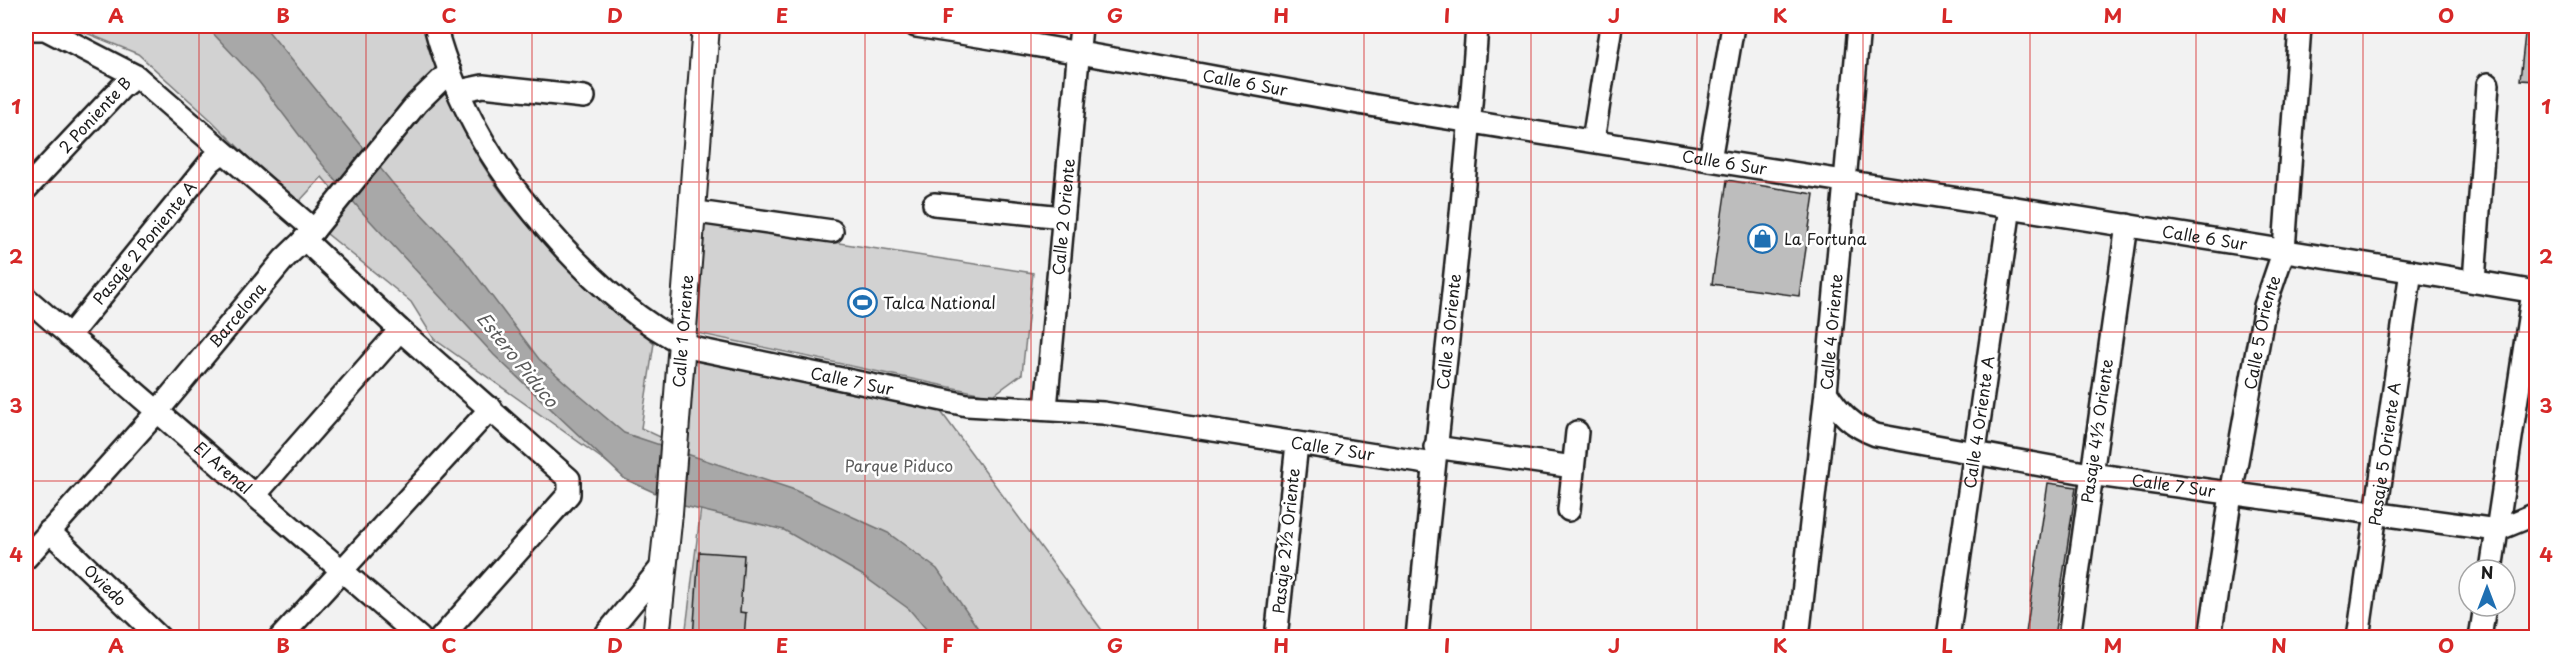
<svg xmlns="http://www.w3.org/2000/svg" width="2562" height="663" font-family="'Playpen Sans',sans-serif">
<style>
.green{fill:#d2d2d2;stroke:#777;stroke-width:1.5}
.water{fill:#a8a8a8;stroke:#707070;stroke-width:1.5}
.building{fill:#bdbdbd;stroke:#1c1c1c;stroke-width:1.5}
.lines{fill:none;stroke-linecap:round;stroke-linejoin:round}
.minor-casing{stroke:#1c1c1c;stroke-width:26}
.major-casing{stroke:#1c1c1c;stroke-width:30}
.minor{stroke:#fff;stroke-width:21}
.major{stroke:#fff;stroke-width:26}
.grid{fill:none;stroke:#d62828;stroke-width:1.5;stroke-opacity:0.55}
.labels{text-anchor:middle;stroke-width:5;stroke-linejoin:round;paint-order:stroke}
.street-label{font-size:16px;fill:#1c1c1c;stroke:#fff}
.poi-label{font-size:16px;fill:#1c1c1c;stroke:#fff;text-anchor:start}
.park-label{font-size:16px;fill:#5c5c5c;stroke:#fff}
.water-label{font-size:18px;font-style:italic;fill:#5b5b5b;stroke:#fff}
.neatline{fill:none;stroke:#d62828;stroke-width:2}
.grid-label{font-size:20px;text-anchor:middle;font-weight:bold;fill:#d62828}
</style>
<rect width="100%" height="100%" fill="#f2f2f2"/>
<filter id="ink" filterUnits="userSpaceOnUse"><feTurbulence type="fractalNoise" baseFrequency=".0167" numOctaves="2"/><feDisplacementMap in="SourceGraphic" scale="12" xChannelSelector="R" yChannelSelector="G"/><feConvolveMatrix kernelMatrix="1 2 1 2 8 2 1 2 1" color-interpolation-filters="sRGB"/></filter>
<g filter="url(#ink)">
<path class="green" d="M69,26H425C440,85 468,150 506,199C546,251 606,299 654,343L641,428L677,445L688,357L939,409L1107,637H685L701,507L621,472L434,339L411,302L316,225L344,203L322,177L296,205L211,120L138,54Z
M704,222L1033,273L1022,374L992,396L692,332Z"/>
<path class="water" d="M206,26H264L394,185L463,258L539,359L578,394L624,433L792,489L888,533L937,569L984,637H933L909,609L862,575L784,530L684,506L625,479L494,355L362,212L312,152L259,82Z"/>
<path class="building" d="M2525,34H2536V81L2520,80Z
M1727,180L1814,194L1799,296L1712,284Z
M2048,483L2076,487L2054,637L2026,633Z
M699,552L744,555L740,612L746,613L744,638H693Z"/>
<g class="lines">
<defs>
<g id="minor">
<path id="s1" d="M435,26C445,64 462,104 482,139C522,210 620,321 697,349L967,405L1103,413L1433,464"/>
<path id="s2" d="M916,26C1096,53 1274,90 1453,119C1814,178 2176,231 2536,292"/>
<path d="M26,29H45L136,76L121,88L26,189"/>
<path d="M136,76L314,230"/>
<path d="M459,91L483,86L584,97"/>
<path d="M1593,141L1611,26"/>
<path d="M1710,160L1733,26"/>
<path d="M934,204L1063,217"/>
<path d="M690,211L832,231"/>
<path d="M304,239L400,330L569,479V494L441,638"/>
<path d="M2474,281L2488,84"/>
<path id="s3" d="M26,298L420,638"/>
<path id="s4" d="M69,336L211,161L223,152"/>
<path id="s5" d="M1826,392C1840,413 1852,426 1876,435L2090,474L2497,530L2536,514"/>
<path id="s6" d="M1046,408L1081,26"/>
<path d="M1435,447L1573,467"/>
<path d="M255,495L400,330"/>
<path d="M1569,510L1577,432"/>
<path id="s7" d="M49,531L160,638"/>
<path id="s8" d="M26,558L157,412L284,259L314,230L417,103L450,71"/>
<path d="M2491,570L2533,292"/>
<path d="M280,638L491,408"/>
<path d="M603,638L664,564"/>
<path d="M1276,638L1297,444"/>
<path id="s9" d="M1417,638C1436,433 1463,230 1477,26"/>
<path id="s10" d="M1798,638L1826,392L1859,26"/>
<path id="s11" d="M1948,638L2010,207"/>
<path d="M2069,638L2127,225"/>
<path id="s12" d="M2210,638L2231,494L2265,306L2284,250L2300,26"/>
<path id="s13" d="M2358,638L2411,271"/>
<path d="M2480,638L2485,606"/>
</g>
<g id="major">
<path id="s14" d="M656,638L669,513L706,26"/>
</g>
</defs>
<use href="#minor" class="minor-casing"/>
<use href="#major" class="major-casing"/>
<use href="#minor" class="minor"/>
<use href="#major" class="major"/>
</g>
</g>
<path class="grid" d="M199,26V638M366,26V638M532,26V638M699,26V638M865,26V638M1031,26V638M1198,26V638M1364,26V638M1531,26V638M1697,26V638M1863,26V638M2030,26V638M2196,26V638M2363,26V638M26,182H2536M26,332H2536M26,481H2536"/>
<defs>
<symbol id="shop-ring" viewBox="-11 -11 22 22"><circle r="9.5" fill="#fff" stroke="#1f6fb2" stroke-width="1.5"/><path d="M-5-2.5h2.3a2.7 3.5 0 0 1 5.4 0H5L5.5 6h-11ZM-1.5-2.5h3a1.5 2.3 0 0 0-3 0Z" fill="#1f6fb2"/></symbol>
<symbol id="stadium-ring" viewBox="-11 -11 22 22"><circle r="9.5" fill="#fff" stroke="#1f6fb2" stroke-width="1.5"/><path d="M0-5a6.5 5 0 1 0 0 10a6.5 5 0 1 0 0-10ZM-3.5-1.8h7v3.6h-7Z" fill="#1f6fb2"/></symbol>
</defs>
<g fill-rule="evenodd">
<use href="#shop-ring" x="1746" y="222" width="33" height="33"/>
<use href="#stadium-ring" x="846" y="286" width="33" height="33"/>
</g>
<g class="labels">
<g class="street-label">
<text dy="6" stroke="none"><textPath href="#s2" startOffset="334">Calle 6 Sur</textPath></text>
<text transform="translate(95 115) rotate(-47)" y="6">2 Poniente B</text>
<text dy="6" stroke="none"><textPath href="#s2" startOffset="820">Calle 6 Sur</textPath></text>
<text dy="6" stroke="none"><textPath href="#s6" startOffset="192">Calle 2 Oriente</textPath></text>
<text dy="6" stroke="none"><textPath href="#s2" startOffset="1306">Calle 6 Sur</textPath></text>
<text dy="6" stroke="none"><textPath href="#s4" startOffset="120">Pasaje 2 Poniente A</textPath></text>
<text dy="6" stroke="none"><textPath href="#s8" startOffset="322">Barcelona</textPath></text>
<text dy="6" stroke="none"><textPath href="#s14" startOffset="308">Calle 1 Oriente</textPath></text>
<text dy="6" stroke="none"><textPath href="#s9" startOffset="308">Calle 3 Oriente</textPath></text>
<text dy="6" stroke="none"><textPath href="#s10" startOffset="308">Calle 4 Oriente</textPath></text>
<text dy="6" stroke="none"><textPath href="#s12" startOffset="310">Calle 5 Oriente</textPath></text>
<text dy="6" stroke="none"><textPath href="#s1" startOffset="586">Calle 7 Sur</textPath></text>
<text dy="6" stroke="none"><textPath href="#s11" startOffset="218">Calle 4 Oriente A</textPath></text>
<text transform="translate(2097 431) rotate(-82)" y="6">Pasaje 4½ Oriente</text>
<text dy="6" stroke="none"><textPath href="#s1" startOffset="1072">Calle 7 Sur</textPath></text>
<text dy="6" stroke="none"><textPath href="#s13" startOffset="186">Pasaje 5 Oriente A</textPath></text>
<text dy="6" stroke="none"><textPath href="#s3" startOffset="260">El Arenal</textPath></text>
<text dy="6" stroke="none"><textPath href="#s5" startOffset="369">Calle 7 Sur</textPath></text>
<text transform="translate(1286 541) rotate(-84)" y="6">Pasaje 2½ Oriente</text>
<text dy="6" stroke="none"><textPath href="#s7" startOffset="78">Oviedo</textPath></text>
</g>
<g class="poi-label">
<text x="1784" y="245">La Fortuna</text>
<text x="883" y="309">Talca National</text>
</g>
<g class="park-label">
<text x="899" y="472">Parque Piduco</text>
</g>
<g class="water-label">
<text transform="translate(517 360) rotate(51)" y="6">Estero Piduco</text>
</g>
</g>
<rect width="2562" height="663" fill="none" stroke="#fff" stroke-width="66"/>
<g transform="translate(2487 588)"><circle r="28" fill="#ffffff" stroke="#a4a4a4" stroke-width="1.5"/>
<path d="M0-4.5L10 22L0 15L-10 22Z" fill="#1f6fb2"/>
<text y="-9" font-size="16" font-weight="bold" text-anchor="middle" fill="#1c1c1c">N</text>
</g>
<rect x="33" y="33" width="2496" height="597" class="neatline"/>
<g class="grid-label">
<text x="116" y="23">A</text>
<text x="283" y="23">B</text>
<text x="449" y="23">C</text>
<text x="615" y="23">D</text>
<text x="782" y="23">E</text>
<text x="948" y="23">F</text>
<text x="1115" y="23">G</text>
<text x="1281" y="23">H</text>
<text x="1447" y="23">I</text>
<text x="1614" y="23">J</text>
<text x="1780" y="23">K</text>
<text x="1947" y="23">L</text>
<text x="2113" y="23">M</text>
<text x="2279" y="23">N</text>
<text x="2446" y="23">O</text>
<text x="16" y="114">1</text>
<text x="2546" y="114">1</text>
<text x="16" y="264">2</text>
<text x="2546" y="264">2</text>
<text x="16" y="413">3</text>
<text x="2546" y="413">3</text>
<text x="16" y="562">4</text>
<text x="2546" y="562">4</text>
<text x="116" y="653">A</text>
<text x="283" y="653">B</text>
<text x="449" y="653">C</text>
<text x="615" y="653">D</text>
<text x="782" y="653">E</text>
<text x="948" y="653">F</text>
<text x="1115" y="653">G</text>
<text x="1281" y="653">H</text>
<text x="1447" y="653">I</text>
<text x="1614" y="653">J</text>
<text x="1780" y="653">K</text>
<text x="1947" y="653">L</text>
<text x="2113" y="653">M</text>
<text x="2279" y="653">N</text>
<text x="2446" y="653">O</text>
</g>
</svg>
